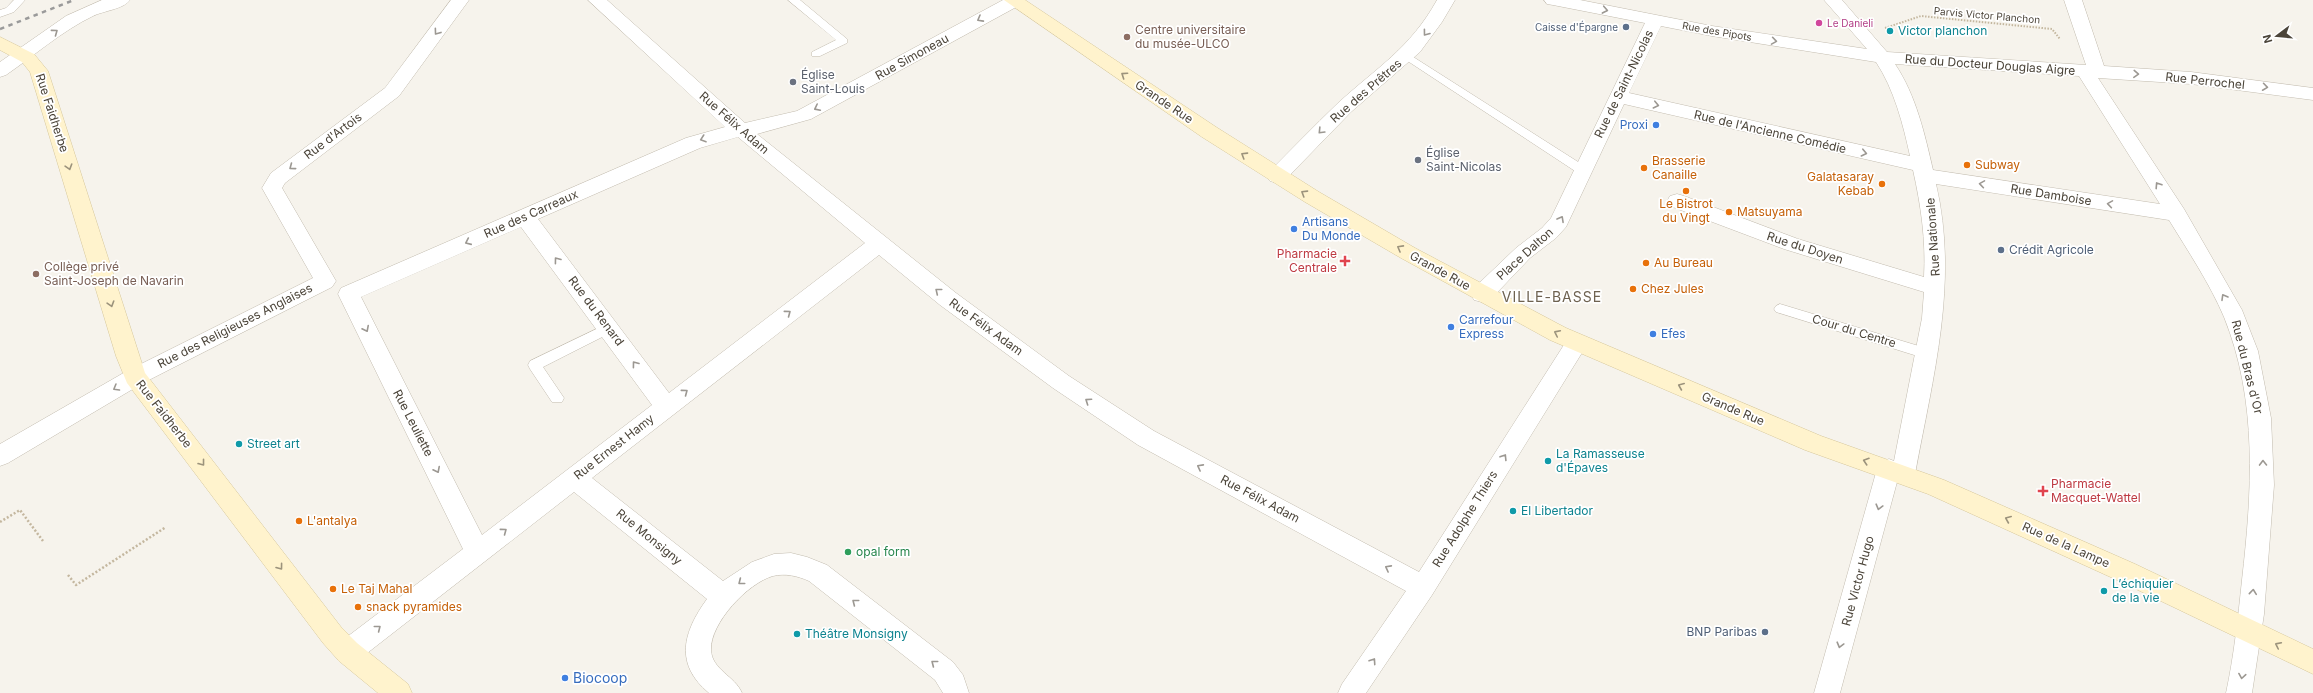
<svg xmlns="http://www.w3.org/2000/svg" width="2313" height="693" font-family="Inter,sans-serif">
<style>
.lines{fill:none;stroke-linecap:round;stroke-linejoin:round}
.lane-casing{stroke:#c2bbae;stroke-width:1}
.street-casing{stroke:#c2bbae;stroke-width:1}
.secondary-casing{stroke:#d6c79b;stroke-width:1}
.path-far1{stroke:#c4b79f;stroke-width:2;stroke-dasharray:1.5 1.5;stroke-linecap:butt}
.path{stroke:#c4b79f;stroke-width:2.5;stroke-dasharray:2 2;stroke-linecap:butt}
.lane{fill:#fff;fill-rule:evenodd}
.street{fill:#fff;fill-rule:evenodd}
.secondary{fill:#fff3cd;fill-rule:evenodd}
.rail{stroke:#9a9a9a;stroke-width:2.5;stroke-dasharray:4.5 4.5;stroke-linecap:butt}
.oneway{stroke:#9c9892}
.oneway2{stroke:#9c937c}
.hotel-dot{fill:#d1479c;stroke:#fff;stroke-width:1.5}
.service-dot{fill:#5c6f8a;stroke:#fff;stroke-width:1.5}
.culture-dot{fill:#0f9aa8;stroke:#fff;stroke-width:1.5}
.education-dot{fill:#8d6e63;stroke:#fff;stroke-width:1.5}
.worship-dot{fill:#6b7280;stroke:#fff;stroke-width:1.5}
.shop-dot{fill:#3f7fe0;stroke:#fff;stroke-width:1.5}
.food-dot{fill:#e8710a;stroke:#fff;stroke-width:1.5}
.health-dot{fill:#e0444e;stroke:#fff;stroke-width:1.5}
.leisure-dot{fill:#2e9e5b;stroke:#fff;stroke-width:1.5}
.labels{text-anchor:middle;stroke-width:3.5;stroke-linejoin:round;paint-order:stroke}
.far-street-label{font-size:10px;fill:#4b4439;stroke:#fff}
.far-hotel-label{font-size:10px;fill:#b23c85;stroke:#fff;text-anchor:start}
.far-service-label{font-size:10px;fill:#4e5e75;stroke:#fff;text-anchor:end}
.education-label{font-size:12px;fill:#785e54;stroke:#fff;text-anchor:start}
.culture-label{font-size:12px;fill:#0d838f;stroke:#fff;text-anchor:start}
.street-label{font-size:12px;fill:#4b4439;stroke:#fff}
.worship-label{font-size:12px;fill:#5b616d;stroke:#fff;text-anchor:start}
.shop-label{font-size:12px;fill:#366cbe;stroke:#fff;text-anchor:start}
.food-label{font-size:12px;fill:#c56008;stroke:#fff;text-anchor:start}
.service-label{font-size:12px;fill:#4e5e75;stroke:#fff;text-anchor:start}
.health-label{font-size:12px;fill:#be3a42;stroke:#fff;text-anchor:end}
.leisure-label{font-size:12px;fill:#27864d;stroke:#fff;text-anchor:start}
.quarter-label{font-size:14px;letter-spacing:1px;fill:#6e6250;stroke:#fff}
.near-shop-label{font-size:14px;fill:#366cbe;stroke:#fff;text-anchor:start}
</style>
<rect width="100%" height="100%" fill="#f6f3ec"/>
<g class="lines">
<defs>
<path id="lane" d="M14,0H25L14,12L0,17V10L6,8Z
M788,0H800L847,39V43L820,56H812V52L836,40Z
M1407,53L1586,167L1588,170L1586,173H1578L1403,58V54Z
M1780,304L1932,350L1934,354L1932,358L1927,359L1776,312L1774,309L1776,306Z
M609,323L614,325L615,328L614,331L543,367L564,398L562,402H552L530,369L528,365L530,361Z"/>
<path id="street" d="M102,0H130C124,9 103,11 93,16C62,31 35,55 6,75L0,77V62L66,16Z
M451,0H469L399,96L285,183L282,188L336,281L332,287L143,383L8,463L0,466V444L127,371L313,278L262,188L271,173L385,88Z
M588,0H607L745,123L797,111L1003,0H1022L1020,5L811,119L757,134L956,293L1069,376L1154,431L1419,572L1569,337L1577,334L1585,337L1588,343L1432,595L1366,693H1338L1342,684L1406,591L1138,445L1053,388L940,305L879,255L592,478L723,581L752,562L774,554L791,553L807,557L827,565L953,662L963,675L969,693H943L935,680L809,581C798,576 785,573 773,576C748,583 710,623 711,650C712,670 735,676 742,693H709C674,664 683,632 707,599L574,492L357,661L348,664L339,661L335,652L339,643L463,549L338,294L341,288L686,138L725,127ZM738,137L865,243L669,393L538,219L700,148ZM521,227L652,405L482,535L361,297Z
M1437,0H1455L1442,22L1420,52L1351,112L1284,181L1277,183L1270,181L1267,176L1270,171C1292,149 1314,126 1337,104C1376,68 1410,49 1437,0Z
M1544,0H1580L1712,26L1867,49L1824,0H1842L1887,52L2086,65L2064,0H2082L2104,66L2191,72L2313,88V100L2191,84L2098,78L2184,209L2242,310L2258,351L2271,418L2274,485L2264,614L2252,693H2226C2234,656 2238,618 2242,580C2252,492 2258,401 2224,317C2210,284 2188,251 2169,220L1936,184C1959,282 1933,377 1915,474L1911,481L1903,484L1897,482L1840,693H1814L1877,469L1881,462L1889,459L1894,461L1922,318L1924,292L1784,249L1670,206L1667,201L1670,196L1677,194L1684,196L1798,239L1924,277C1926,240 1921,206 1913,170L1624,104L1566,227L1556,238L1530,258L1490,300L1482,302L1474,300L1471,294L1474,288L1516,248L1542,228L1551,218L1645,23L1553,5L1547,4ZM1661,26L1712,36L1876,62C1894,89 1903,124 1910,156L1629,93ZM1895,64L2079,76L2160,204L1933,170C1925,135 1916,95 1895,64Z"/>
<path id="secondary" d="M1004,0H1025L1216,127L1319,192L1415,248L1566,328L1821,436L1944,480L2135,564L2313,649V674L2117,580L1928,494L1805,450L1550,340L1401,258L1305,202L1202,137Z
M0,37L34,54L48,71L145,373L341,627L357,643L408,684L412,693H378L339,661L323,643L127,383L116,356L30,72L22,62L0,50Z"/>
</defs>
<use href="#lane" class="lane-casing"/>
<use href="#street" class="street-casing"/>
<use href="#secondary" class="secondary-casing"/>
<path class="path-far1" d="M1885,28L1921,16L2052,29L2060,39"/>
<path class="path" d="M0,522L20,510L43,541
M68,575L76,585L166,527"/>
<use href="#lane" class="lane"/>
<use href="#street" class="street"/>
<use href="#secondary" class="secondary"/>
<path class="rail" d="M0,29L74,0"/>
</g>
<defs><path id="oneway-chevron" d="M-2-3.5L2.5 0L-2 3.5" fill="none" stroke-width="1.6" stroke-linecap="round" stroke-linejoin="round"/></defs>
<g class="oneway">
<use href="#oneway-chevron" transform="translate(1605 10) rotate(11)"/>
<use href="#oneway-chevron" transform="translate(980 19) rotate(151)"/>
<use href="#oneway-chevron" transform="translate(55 32) rotate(-36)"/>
<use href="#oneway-chevron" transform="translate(437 32) rotate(126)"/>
<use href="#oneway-chevron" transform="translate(1426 33) rotate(127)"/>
<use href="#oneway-chevron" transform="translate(1774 41) rotate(9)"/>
<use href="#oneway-chevron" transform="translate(2136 74) rotate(3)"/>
<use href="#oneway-chevron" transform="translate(2265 87) rotate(8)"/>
<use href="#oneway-chevron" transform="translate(1656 105) rotate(13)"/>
<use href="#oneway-chevron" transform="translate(817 108) rotate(153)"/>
<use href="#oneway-chevron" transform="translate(1321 131) rotate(134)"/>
<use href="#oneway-chevron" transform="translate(703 139) rotate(161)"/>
<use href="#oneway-chevron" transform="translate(1864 153) rotate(13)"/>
<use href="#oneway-chevron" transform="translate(292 167) rotate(143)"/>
<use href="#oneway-chevron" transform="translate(1982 184) rotate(-171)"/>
<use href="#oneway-chevron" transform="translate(2158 185) rotate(-123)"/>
<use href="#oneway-chevron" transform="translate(2110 204) rotate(-171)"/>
<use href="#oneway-chevron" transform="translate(1561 219) rotate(-61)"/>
<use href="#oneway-chevron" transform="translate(468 242) rotate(156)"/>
<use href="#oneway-chevron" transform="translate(557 260) rotate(-127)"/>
<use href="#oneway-chevron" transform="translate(938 291) rotate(-141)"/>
<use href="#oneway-chevron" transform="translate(2224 297) rotate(-120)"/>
<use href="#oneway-chevron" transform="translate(788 313) rotate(-37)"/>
<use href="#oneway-chevron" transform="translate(366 329) rotate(63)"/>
<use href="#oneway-chevron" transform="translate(635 364) rotate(-127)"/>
<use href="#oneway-chevron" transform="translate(116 388) rotate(150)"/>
<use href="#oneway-chevron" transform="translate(685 392) rotate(-37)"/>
<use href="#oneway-chevron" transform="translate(1088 401) rotate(-146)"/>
<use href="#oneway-chevron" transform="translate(1504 457) rotate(-58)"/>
<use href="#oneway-chevron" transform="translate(2263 463) rotate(-91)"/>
<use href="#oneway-chevron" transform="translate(1200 467) rotate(-152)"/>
<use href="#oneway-chevron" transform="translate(437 470) rotate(63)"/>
<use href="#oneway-chevron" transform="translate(1879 507) rotate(105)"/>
<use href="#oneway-chevron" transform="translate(504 531) rotate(-37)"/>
<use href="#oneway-chevron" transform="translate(1388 568) rotate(-152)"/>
<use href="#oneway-chevron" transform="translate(741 582) rotate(142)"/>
<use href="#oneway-chevron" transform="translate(2253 592) rotate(-84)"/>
<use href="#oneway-chevron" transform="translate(855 602) rotate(-142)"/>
<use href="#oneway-chevron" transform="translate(378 628) rotate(-38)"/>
<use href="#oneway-chevron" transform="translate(1840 645) rotate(105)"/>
<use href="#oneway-chevron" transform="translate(1373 661) rotate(-56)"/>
<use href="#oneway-chevron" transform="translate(934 663) rotate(-142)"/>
<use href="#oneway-chevron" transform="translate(2242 676) rotate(99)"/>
</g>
<g class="oneway2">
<use href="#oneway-chevron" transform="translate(1124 75) rotate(-146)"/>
<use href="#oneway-chevron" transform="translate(1244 155) rotate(-148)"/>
<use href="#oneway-chevron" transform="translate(69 167) rotate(73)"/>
<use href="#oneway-chevron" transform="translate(1304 193) rotate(-148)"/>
<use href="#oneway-chevron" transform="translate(1400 248) rotate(-151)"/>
<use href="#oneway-chevron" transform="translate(111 304) rotate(73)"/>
<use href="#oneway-chevron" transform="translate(1557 333) rotate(-154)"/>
<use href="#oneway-chevron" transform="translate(1681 386) rotate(-157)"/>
<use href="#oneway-chevron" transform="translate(1866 461) rotate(-162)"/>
<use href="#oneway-chevron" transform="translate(202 463) rotate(52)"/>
<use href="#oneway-chevron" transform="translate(2008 519) rotate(-157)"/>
<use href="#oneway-chevron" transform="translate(280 567) rotate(53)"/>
<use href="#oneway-chevron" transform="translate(2278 645) rotate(-154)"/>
</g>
<circle class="hotel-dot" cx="1819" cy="23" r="4"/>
<g class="service-dot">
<circle cx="1626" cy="27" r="4"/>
<circle cx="2001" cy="250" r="4"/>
<circle cx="1765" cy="632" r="4"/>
</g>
<g class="culture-dot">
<circle cx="1890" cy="31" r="4"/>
<circle cx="239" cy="444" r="4"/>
<circle cx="1548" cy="461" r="4"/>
<circle cx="1513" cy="511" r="4"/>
<circle cx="2104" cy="591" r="4"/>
<circle cx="797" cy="634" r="4"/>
</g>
<g class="education-dot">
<circle cx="1127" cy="37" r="4"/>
<circle cx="36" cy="274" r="4"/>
</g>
<g class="worship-dot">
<circle cx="793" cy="82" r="4"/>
<circle cx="1418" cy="160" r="4"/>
</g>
<g class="shop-dot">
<circle cx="1656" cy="125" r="4"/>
<circle cx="1294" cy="229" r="4"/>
<circle cx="1451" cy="327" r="4"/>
<circle cx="1653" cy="334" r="4"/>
<circle cx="565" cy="678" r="4"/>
</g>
<g class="food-dot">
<circle cx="1967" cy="165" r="4"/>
<circle cx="1644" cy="168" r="4"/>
<circle cx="1882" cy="184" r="4"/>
<circle cx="1686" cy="191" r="4"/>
<circle cx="1729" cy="212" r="4"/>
<circle cx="1646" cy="263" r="4"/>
<circle cx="1633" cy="289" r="4"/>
<circle cx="299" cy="521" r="4"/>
<circle cx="333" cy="589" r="4"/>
<circle cx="358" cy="607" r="4"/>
</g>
<g class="health-dot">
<path d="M1343 255h4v4h4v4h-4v4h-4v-4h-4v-4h4z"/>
<path d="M2041 485h4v4h4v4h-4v4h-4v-4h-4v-4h4z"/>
</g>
<circle class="leisure-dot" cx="848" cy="552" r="4"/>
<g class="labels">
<g class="far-street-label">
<text transform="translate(1987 15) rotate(5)" y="4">Parvis Victor Planchon</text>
<text transform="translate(1717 31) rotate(10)" y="4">Rue des Pipots</text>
</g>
<g class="far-hotel-label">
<text x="1827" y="27">Le Danieli</text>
</g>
<g class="far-service-label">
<text x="1618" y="31">Caisse d'Épargne</text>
</g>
<g class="education-label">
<text x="1135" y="34">Centre universitaire<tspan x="1135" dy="14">du musée-ULCO</tspan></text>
<text x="44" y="271">Collège privé<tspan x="44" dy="14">Saint-Joseph de Navarin</tspan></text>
</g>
<g class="culture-label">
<text x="1898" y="35">Victor planchon</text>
<text x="247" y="448">Street art</text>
<text x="1556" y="458">La Ramasseuse<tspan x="1556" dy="14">d'Épaves</tspan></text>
<text x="1521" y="515">El Libertador</text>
<text x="2112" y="588">L’échiquier<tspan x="2112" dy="14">de la vie</tspan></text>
<text x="805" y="638">Théâtre Monsigny</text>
</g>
<g class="street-label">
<text transform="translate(912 57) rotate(-29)" y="4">Rue Simoneau</text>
<text transform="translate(1990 65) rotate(4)" y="4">Rue du Docteur Douglas Aigre</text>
<text transform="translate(2205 81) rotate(6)" y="4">Rue Perrochel</text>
<text transform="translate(1624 84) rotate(-64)" y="4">Rue de Saint-Nicolas</text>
<text transform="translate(1366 91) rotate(-41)" y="4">Rue des Prêtres</text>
<text transform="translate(1164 102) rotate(34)" y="4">Grande Rue</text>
<text transform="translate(52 113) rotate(72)" y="4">Rue Faidherbe</text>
<text transform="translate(734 123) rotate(41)" y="4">Rue Félix Adam</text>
<text transform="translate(1770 132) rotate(13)" y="4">Rue de l'Ancienne Comédie</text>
<text transform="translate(333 136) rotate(-37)" y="4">Rue d'Artois</text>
<text transform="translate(2051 195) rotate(9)" y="4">Rue Damboise</text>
<text transform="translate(531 214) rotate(-24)" y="4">Rue des Carreaux</text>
<text transform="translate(1933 237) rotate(-94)" y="4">Rue Nationale</text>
<text transform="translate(1805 248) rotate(18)" y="4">Rue du Doyen</text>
<text transform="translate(1525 254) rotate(-42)" y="4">Place Dalton</text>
<text transform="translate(1440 271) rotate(29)" y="4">Grande Rue</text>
<text transform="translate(596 311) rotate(53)" y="4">Rue du Renard</text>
<text transform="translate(235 326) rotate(-27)" y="4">Rue des Religieuses Anglaises</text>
<text transform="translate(986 327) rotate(36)" y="4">Rue Félix Adam</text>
<text transform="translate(1854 331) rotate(17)" y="4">Cour du Centre</text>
<text transform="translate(2247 367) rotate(76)" y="4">Rue du Bras d'Or</text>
<text transform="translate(1733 409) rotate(23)" y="4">Grande Rue</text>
<text transform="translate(164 414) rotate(52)" y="4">Rue Faidherbe</text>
<text transform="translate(413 423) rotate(63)" y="4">Rue Leuliette</text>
<text transform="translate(614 447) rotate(-38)" y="4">Rue Ernest Hamy</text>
<text transform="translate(1260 499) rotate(28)" y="4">Rue Félix Adam</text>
<text transform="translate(1465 519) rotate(-58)" y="4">Rue Adolphe Thiers</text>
<text transform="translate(649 537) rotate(39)" y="4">Rue Monsigny</text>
<text transform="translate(2066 545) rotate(24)" y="4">Rue de la Lampe</text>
<text transform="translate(1858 581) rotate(-75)" y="4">Rue Victor Hugo</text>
</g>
<g class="worship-label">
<text x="801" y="79">Église<tspan x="801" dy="14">Saint-Louis</tspan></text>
<text x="1426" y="157">Église<tspan x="1426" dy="14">Saint-Nicolas</tspan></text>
</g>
<g class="shop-label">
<text x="1648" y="129" text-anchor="end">Proxi</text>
<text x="1302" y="226">Artisans<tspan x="1302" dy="14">Du Monde</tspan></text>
<text x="1459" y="324">Carrefour<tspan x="1459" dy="14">Express</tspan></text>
<text x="1661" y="338">Efes</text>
</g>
<g class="food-label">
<text x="1652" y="165">Brasserie<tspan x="1652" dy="14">Canaille</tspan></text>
<text x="1975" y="169">Subway</text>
<text x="1874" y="181" text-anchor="end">Galatasaray<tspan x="1874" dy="14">Kebab</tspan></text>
<text x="1686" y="208" text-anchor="middle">Le Bistrot<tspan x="1686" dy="14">du Vingt</tspan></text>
<text x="1737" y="216">Matsuyama</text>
<text x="1654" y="267">Au Bureau</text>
<text x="1641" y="293">Chez Jules</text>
<text x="307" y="525">L'antalya</text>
<text x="341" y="593">Le Taj Mahal</text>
<text x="366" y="611">snack pyramides</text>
</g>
<g class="service-label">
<text x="2009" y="254">Crédit Agricole</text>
<text x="1757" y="636" text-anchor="end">BNP Paribas</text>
</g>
<g class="health-label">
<text x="1337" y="258">Pharmacie<tspan x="1337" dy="14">Centrale</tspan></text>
<text x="2051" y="488" text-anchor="start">Pharmacie<tspan x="2051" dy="14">Macquet-Wattel</tspan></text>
</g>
<g class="leisure-label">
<text x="856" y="556">opal form</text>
</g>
<g class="quarter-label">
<text x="1552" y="302">VILLE-BASSE</text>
</g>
<g class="near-shop-label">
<text x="573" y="683">Biocoop</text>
</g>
</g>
<g transform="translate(2277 36) rotate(254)" stroke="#ffffff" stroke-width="3" paint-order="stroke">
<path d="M0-3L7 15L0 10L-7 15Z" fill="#4b4439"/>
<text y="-6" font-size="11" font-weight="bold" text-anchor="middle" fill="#4b4439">N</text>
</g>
</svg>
